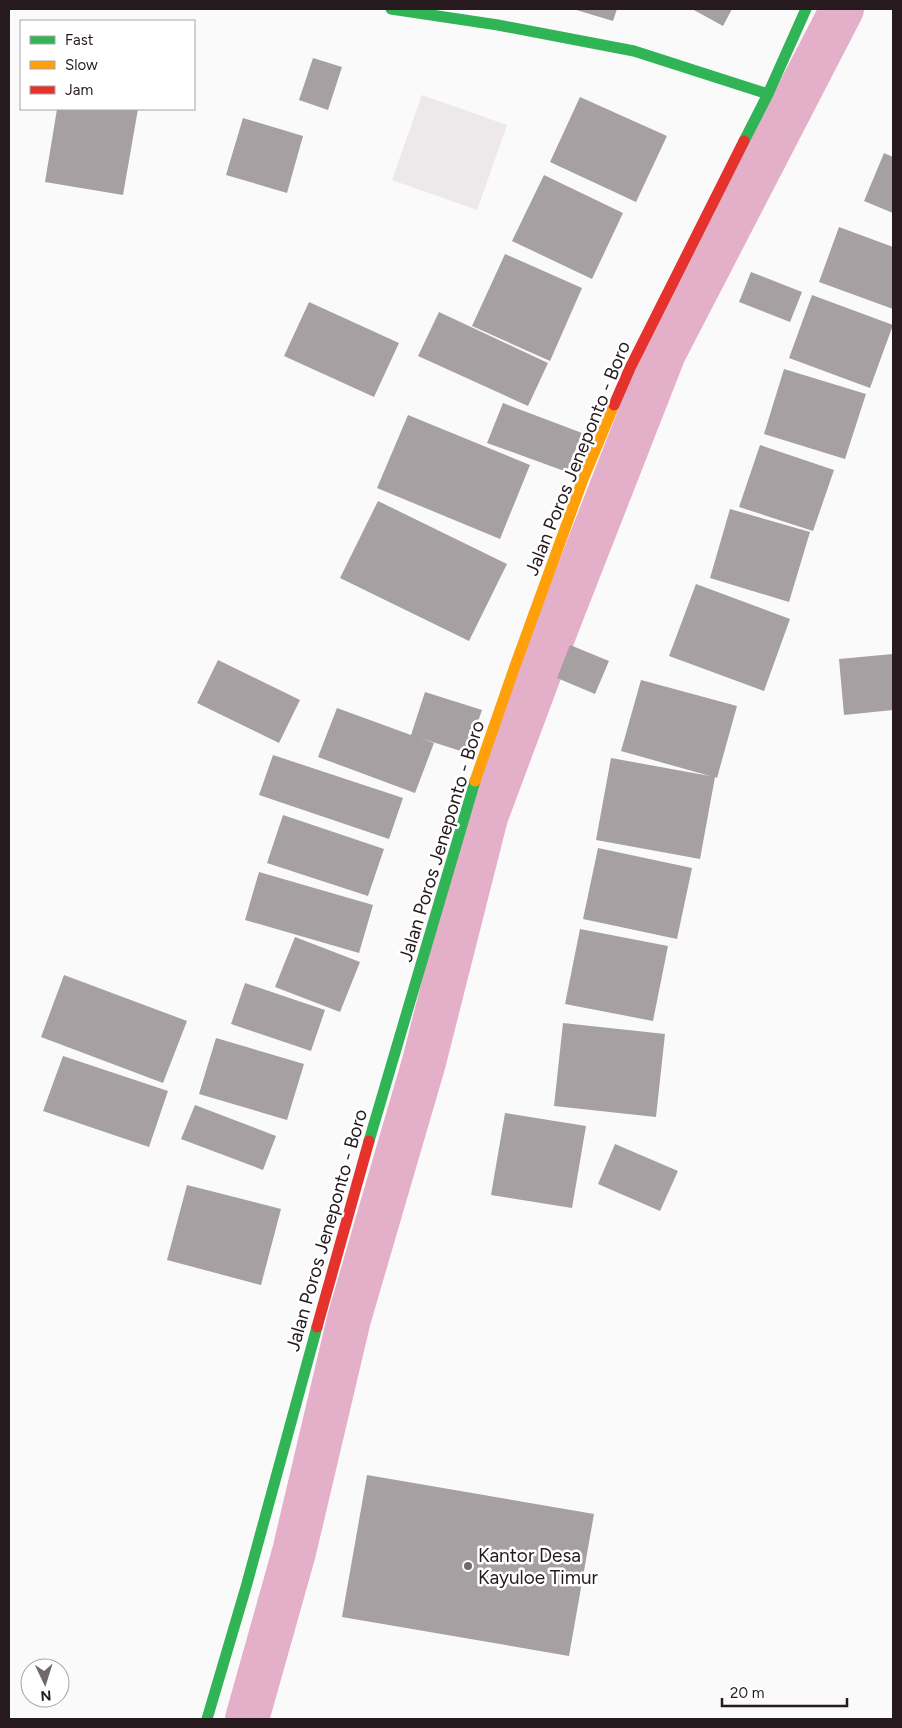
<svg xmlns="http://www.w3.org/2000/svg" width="902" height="1728" font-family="Figtree,sans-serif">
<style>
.built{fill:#ede8ea}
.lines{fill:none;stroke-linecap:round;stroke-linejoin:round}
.canal{stroke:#e4afc9;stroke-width:44}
.building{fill:#a6a0a3}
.fast{stroke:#30b455;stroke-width:11}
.slow{stroke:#ff9f0a;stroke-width:11}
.jam{stroke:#e5322d;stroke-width:11}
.poi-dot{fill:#70686c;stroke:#fff;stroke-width:2}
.labels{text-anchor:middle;stroke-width:5;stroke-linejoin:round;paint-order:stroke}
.street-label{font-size:19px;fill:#261a1f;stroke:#fff}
.poi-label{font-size:19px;fill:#261a1f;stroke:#fff;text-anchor:start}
</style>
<rect width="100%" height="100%" fill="#fafafa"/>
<path class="built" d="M422,95L507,125L477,210L392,180Z"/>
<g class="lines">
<path class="canal" d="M247,1719L294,1552L349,1319L424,1062L486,817L556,629L664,353L842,9"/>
</g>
<path class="building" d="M573,9H617L613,21Z
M692,9H732L723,26Z
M313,58L342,67L328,110L299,100Z
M580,97L667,136L636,202L550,162Z
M57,109H138L123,195L45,182Z
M243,118L303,136L287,193L226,175Z
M884,153L893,157V213L864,201Z
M544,175L623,213L592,279L512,241Z
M839,227L893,247V309L819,282Z
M505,254L582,288L550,361L472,326Z
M751,272L802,292L790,322L739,302Z
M812,295L893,325L870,388L789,358Z
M309,302L399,343L374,397L284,356Z
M439,312L548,363L528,406L418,356Z
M784,369L866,394L845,459L764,434Z
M503,403L582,433L567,472L487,443Z
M408,415L530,465L500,539L377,488Z
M760,445L834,470L813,531L739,507Z
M378,501L507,564L469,641L340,578Z
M730,509L810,532L789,602L710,578Z
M696,584L790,619L764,691L669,656Z
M570,645L609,661L595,694L557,678Z
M893,654V710L844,715L839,659Z
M218,660L300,700L279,743L197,703Z
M641,680L737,706L717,778L715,777L700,859L596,840L611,758L710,776L621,751Z
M425,692L482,710L467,753L420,738L434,743L415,793L318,757L337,708L411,735Z
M273,755L403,798L389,839L259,795Z
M283,815L384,849L368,896L267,863Z
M598,848L692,868L677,939L583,919Z
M259,872L373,905L359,953L245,920Z
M580,929L668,946L653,1021L565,1004Z
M295,937L360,962L340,1012L275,987Z
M64,975L187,1021L163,1083L41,1037Z
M245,983L325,1010L311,1051L231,1024Z
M563,1023L665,1034L656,1117L554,1106Z
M216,1038L304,1064L287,1120L199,1094Z
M63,1056L168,1091L149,1147L43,1111Z
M195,1105L276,1136L263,1170L181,1139Z
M505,1113L586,1126L572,1208L491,1195Z
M615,1144L678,1171L660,1211L598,1184Z
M187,1185L281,1209L261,1285L167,1260Z
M367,1475L594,1514L569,1656L342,1617Z"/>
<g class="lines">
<path class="fast" d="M391,9L498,25L634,51L768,94
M744,141L768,94L806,9
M369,1141L475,781
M207,1719L246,1587L317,1327"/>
<path class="slow" d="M475,781L515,666L582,482L614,405"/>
<path class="jam" d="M614,405L630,368L744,141
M317,1327L369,1141"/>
</g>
<circle class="poi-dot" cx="468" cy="1566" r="5"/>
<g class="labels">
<g class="street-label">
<text transform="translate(577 458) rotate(-68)" y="7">Jalan Poros Jeneponto - Boro</text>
<text transform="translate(441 841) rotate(-73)" y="7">Jalan Poros Jeneponto - Boro</text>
<text transform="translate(326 1230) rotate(-74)" y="7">Jalan Poros Jeneponto - Boro</text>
</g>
<g class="poi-label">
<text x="478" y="1562">Kantor Desa<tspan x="478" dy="22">Kayuloe Timur</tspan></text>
</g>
</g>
<rect width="902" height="1728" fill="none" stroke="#261a1f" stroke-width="20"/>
<rect x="20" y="20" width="175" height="90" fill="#ffffff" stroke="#a8a3a5"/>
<rect x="30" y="36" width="25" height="8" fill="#30b455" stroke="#a8a3a5"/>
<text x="65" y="45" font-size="15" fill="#261a1f">Fast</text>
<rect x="30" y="61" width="25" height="8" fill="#ff9f0a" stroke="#a8a3a5"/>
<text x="65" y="70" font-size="15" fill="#261a1f">Slow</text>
<rect x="30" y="86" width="25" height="8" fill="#e5322d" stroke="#a8a3a5"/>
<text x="65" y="95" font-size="15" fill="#261a1f">Jam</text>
<g transform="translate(45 1683) rotate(176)"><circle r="24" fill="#ffffff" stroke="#a8a3a5"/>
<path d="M0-4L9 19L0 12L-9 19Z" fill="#70686c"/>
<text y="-8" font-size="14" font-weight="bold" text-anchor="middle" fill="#261a1f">N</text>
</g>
<path d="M722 1698v8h125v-8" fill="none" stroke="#261a1f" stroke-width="2.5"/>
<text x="730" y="1698" font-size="15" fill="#261a1f" stroke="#ffffff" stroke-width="4" paint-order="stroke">20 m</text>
</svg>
